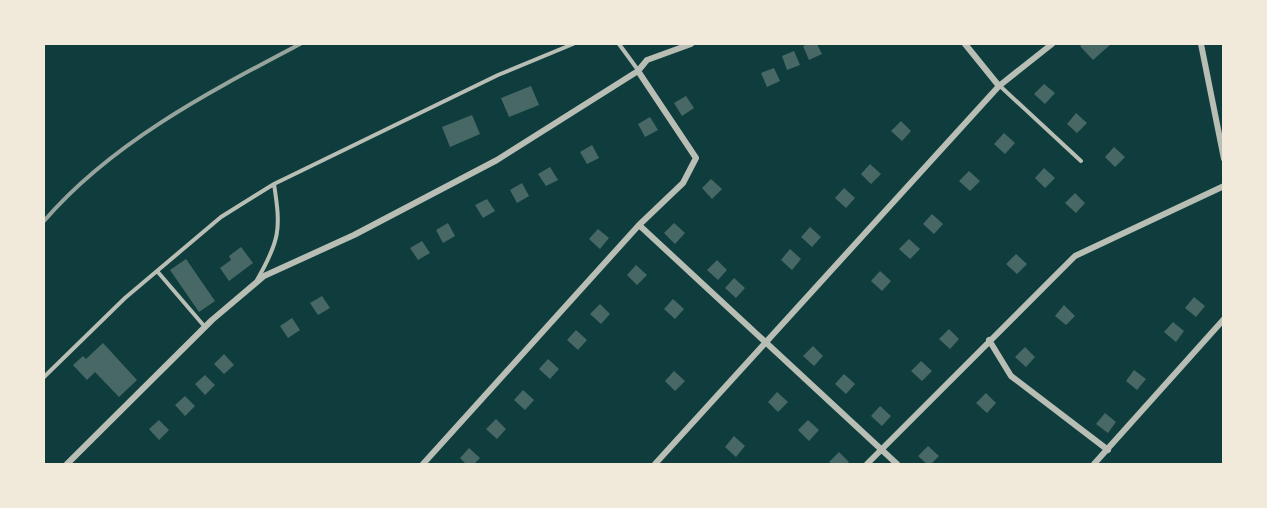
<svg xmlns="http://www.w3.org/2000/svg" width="1267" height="508" font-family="Montserrat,sans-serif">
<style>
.building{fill:#486865}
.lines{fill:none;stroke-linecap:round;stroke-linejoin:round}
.service{stroke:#b8beb3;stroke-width:4}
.minor{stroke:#b8beb3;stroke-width:6}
.rail{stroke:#97a49c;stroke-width:4}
</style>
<rect width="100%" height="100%" fill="#0f3d3e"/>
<path class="building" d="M809,44H817L822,54L809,60L803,46Z
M1083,44H1111L1093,60L1080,46Z
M794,51L800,65L787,70L782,56Z
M774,68L780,81L767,87L761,73Z
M1044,84L1055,93L1045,104L1034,94Z
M531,86L539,105L509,117L501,98Z
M686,96L694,108L682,116L674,103Z
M1076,113L1087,123L1077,133L1067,124Z
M472,115L480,134L450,147L442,127Z
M650,117L658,130L645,137L638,124Z
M901,121L911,131L902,141L891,131Z
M1004,133L1015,143L1005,154L994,144Z
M592,145L599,158L587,164L580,152Z
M1114,147L1125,157L1115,167L1105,157Z
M870,164L881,174L871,184L861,174Z
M550,167L558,180L546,186L538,174Z
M1044,168L1055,178L1045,188L1035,178Z
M969,171L980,181L970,191L959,181Z
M711,179L722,189L712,199L702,188Z
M522,183L529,196L517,203L510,190Z
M844,188L855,198L846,208L835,198Z
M1075,193L1085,203L1076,213L1065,203Z
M487,199L495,211L483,218L475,205Z
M932,214L943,224L934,234L923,224Z
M448,223L455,236L443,243L436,230Z
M674,223L685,233L675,244L664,233Z
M810,227L821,237L812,247L801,237Z
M598,229L609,238L600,249L589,239Z
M909,239L920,249L910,259L899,249Z
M422,241L430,253L418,260L410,248Z
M241,247L253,263L229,281L220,268L231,260L229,256Z
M790,249L801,259L792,270L781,260Z
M1016,254L1027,264L1017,274L1006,264Z
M186,259L215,301L199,312L170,270Z
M717,260L727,270L718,280L707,270Z
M636,265L647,275L637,285L627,275Z
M880,271L891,281L882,291L871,281Z
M734,278L745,288L736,298L725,288Z
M322,296L330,308L318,315L310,303Z
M1194,297L1205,306L1196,317L1185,308Z
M673,299L684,309L675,319L664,309Z
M600,304L610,314L601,324L590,314Z
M1064,305L1075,316L1066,325L1055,316Z
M292,318L300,330L288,338L280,326Z
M1173,322L1184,331L1176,342L1164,332Z
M949,329L959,339L950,349L939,339Z
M576,330L587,340L578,350L567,340Z
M103,343L137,380L119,397L95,372L87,380L73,365L83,356L86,359Z
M813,346L823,356L814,366L803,356Z
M1025,347L1035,357L1026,367L1015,357Z
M224,354L234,365L224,374L214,364Z
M548,359L559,369L550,379L539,369Z
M921,361L932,371L922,381L911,371Z
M1134,370L1146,379L1137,390L1126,381Z
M674,371L685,381L675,391L665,381Z
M844,374L855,384L846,394L835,384Z
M205,375L215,385L205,395L195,384Z
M523,390L534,400L525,410L514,400Z
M777,392L788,402L778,412L768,402Z
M986,393L996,403L987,413L976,403Z
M185,396L195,406L185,416L175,405Z
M880,406L891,416L882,426L871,416Z
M1105,413L1116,422L1108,433L1096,424Z
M496,419L506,429L497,439L486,429Z
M159,420L169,430L159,440L149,429Z
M808,420L819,430L809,441L798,430Z
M734,436L745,446L736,457L725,447Z
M928,446L939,456L931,464H927L918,456Z
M469,448L480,458L474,464H466L460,458Z
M839,452L849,462L847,464H832L829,462Z"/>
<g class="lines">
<path class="service" d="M619,44L638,70
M1000,86L1081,161
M157,271L205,327
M257,280C280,240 281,229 274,184
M44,377L125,298L221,217L274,184L498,75L573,44"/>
<path class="minor" d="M965,44L999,86
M1201,44L1224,159
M639,225L897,464
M989,340L1011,376L1108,450
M67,464L212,320L264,276L354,235L497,160L638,71L647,60L691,44
M423,464L639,225L683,183L696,158L638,71
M655,464L999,86L1052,44
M867,464L1075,256L1224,186
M1094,464L1224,319"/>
<path class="rail" d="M44,221C112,142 209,92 300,44"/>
</g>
<rect width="1267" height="508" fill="none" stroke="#f1e9da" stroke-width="90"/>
</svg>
